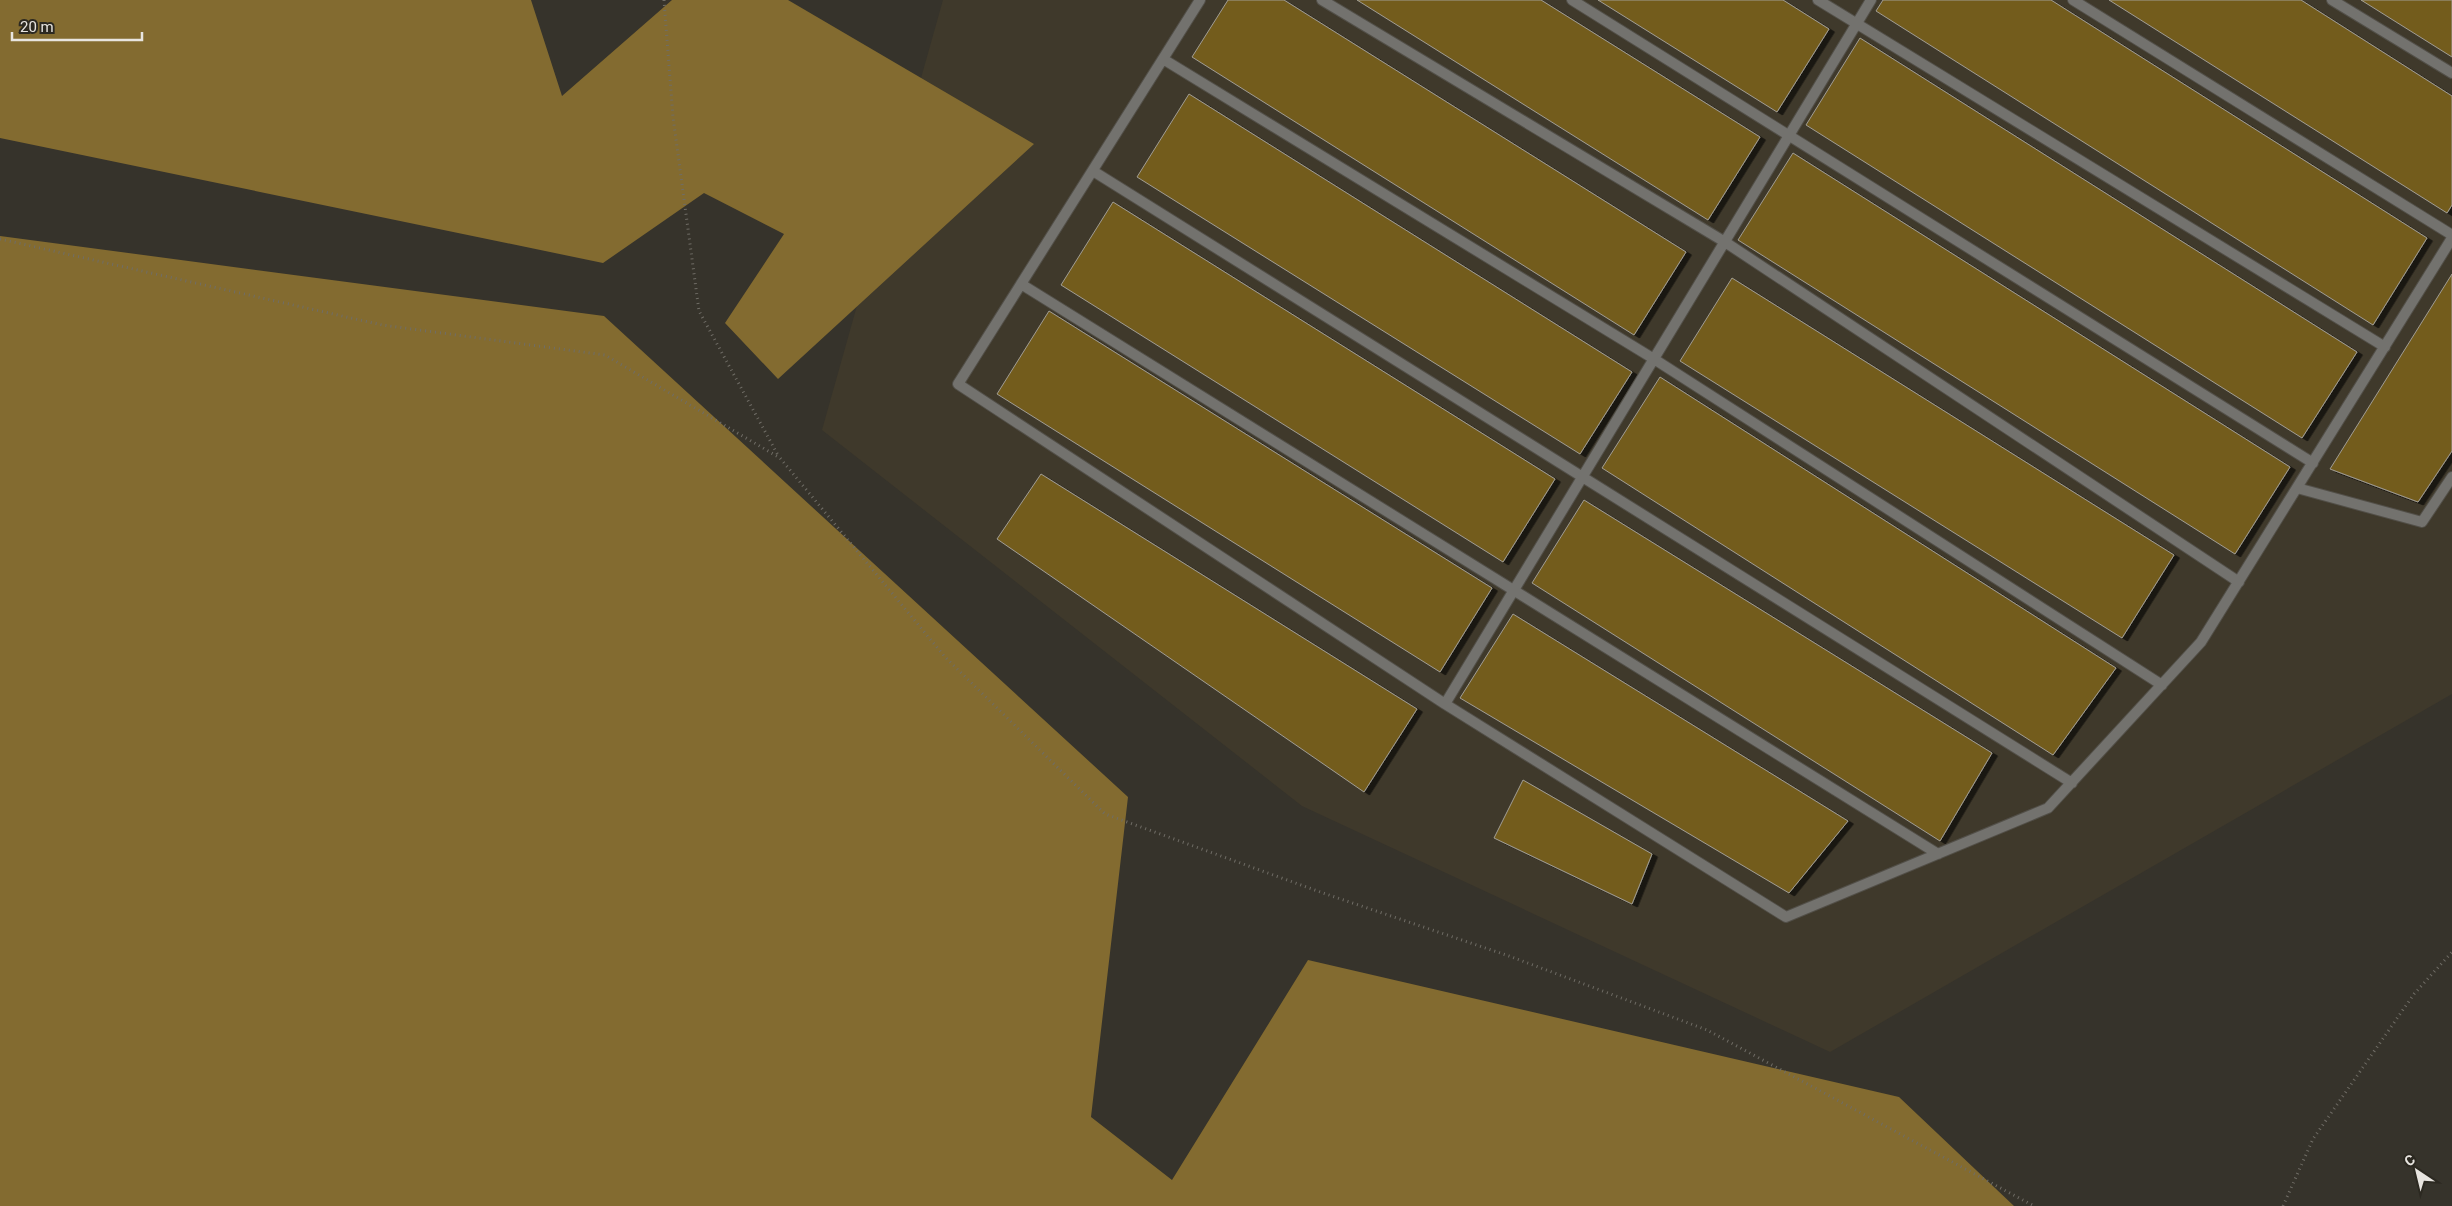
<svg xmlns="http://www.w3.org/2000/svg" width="2452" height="1206" font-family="Roboto,sans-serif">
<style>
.built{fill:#3f392b}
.forest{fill:#836b30}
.building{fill:#735c1f;stroke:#a19d93;filter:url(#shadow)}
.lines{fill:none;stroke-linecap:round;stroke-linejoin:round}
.service-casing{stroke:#524f48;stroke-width:12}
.path{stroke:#706d66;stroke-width:3;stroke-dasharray:1 4;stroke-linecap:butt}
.service{stroke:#73726e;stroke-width:10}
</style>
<defs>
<filter id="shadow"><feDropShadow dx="5.5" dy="3" stdDeviation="0" flood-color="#0009"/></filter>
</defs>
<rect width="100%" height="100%" fill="#36332b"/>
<path class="built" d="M943,0H2452V694L1830,1052L1302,806L822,430Z"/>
<path class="forest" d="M0,0H531L562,96L672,0H788L1034,144L778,379L725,323L784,234L704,193L603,263L0,138Z
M0,236L604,316L1128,797L1091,1117L1172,1180L1308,960L1899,1097L2014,1206H0Z"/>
<path class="building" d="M1228,0H1284L1686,252L1634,335L1192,57Z
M1357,0H1541L1760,137L1708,220Z
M1598,0H1783L1829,29L1777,112Z
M1883,0H2051L2427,238L2373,325L1876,11Z
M2109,0H2301L2452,96V205L2447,213Z
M2361,0H2452V57Z
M1860,38L2357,352L2302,438L1806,125Z
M1189,94L1632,372L1580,454L1137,177Z
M1793,153L2290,467L2235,554L1738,240Z
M1113,202L1555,479L1503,562L1061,285Z
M2452,274V451L2418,502L2330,469Z
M1732,278L2174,555L2122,638L1680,361Z
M1049,311L1492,588L1440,672L997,394Z
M1660,377L2116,668L2053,755L1602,468Z
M1041,474L1417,709L1364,792L997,539Z
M1584,500L1992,753L1940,841L1532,583Z
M1513,614L1848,821L1789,893L1460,698Z
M1523,780L1652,854L1632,904L1494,838Z"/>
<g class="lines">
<defs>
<path id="service" d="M1200,0L958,384L1445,704
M1322,0L1725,242L2239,582
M1572,0L2313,463
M1818,0L2385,347
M1871,0L1445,704L1786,917L2048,808L2201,642L2452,238
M2073,0L2452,235
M2332,0L2452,73
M1163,59L1654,359L2162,685
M1093,171L2072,783
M1021,284L1938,854
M2297,488L2422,522L2452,477"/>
</defs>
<use href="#service" class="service-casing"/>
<path class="path" d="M664,0L673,117L699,311L779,457
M0,239L382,325L605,355L780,458L945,657L1105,814L1323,893L1509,956L1707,1030L2034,1206
M2283,1206L2313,1139L2414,994L2452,952"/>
<use href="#service" class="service"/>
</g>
<g transform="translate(2417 1171) rotate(325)" stroke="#2c2921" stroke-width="4" paint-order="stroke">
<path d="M0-4L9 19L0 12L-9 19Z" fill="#e8e5e0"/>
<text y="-8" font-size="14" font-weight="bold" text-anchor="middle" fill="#e8e5e0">С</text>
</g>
<path d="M12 32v8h130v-8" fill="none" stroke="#e8e5e0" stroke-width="2.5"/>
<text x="20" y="32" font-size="15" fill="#e8e5e0" stroke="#2c2921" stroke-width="4" paint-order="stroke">20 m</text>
</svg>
